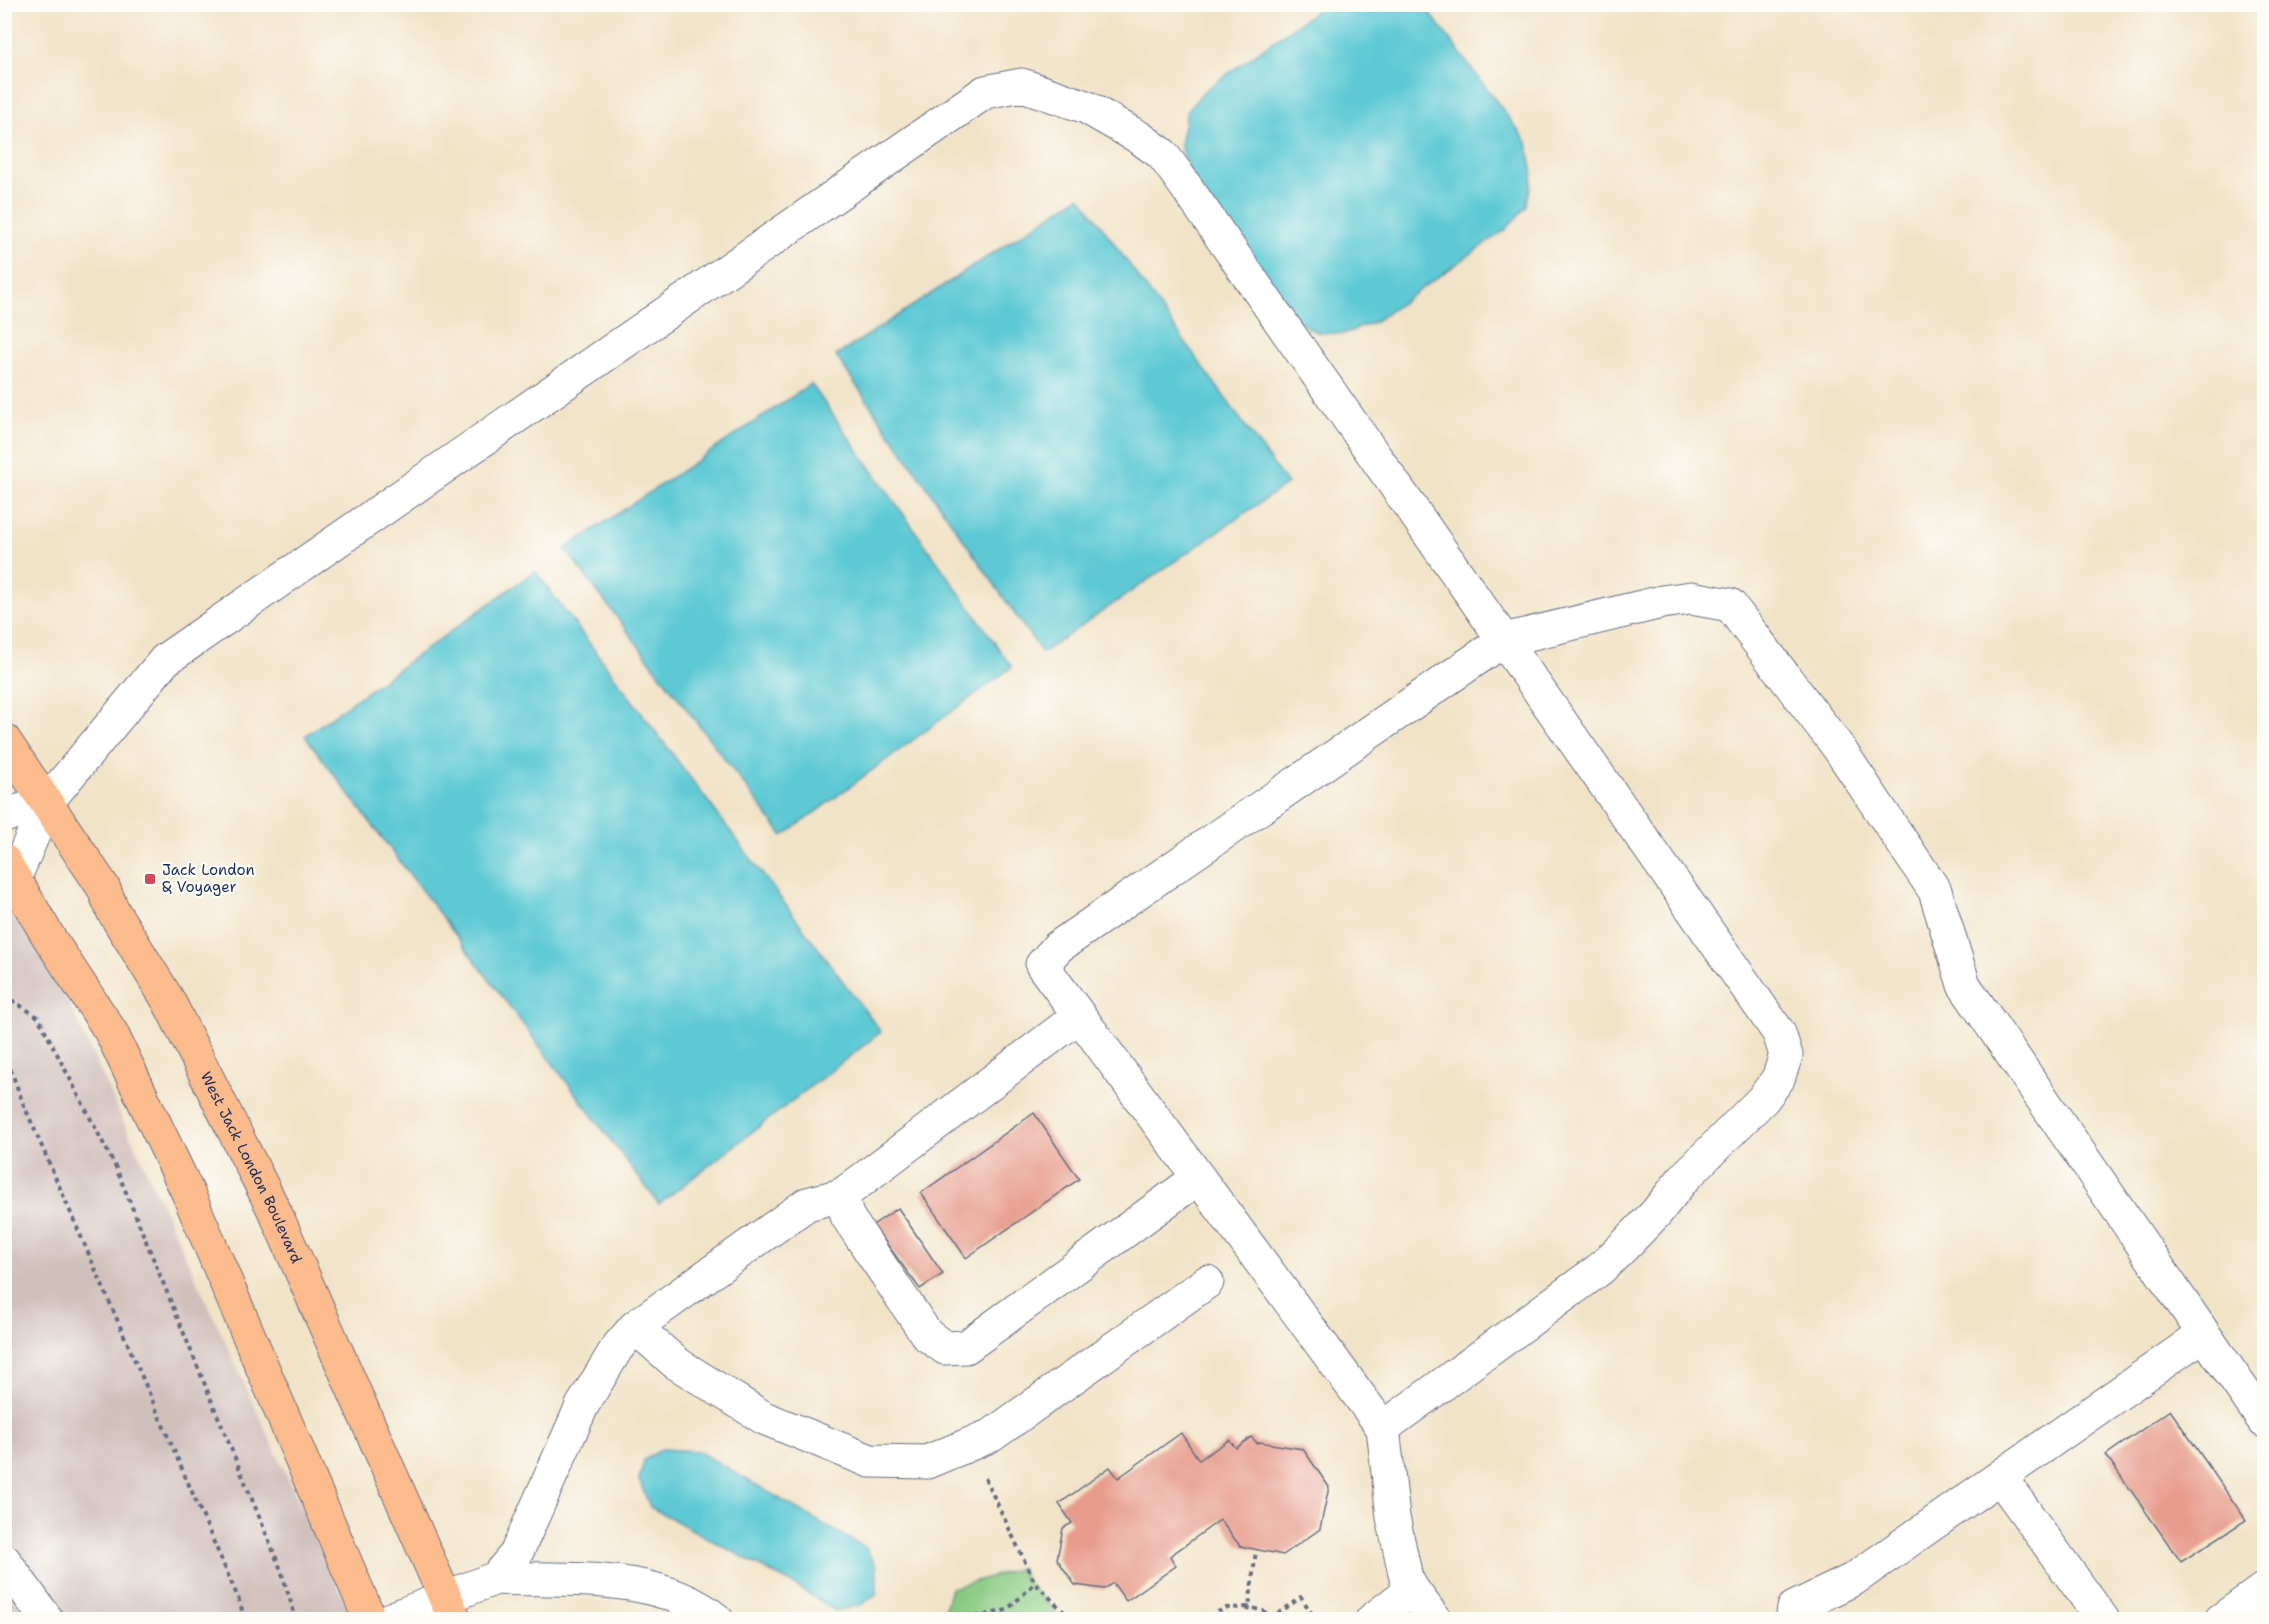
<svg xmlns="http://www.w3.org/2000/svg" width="2269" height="1624" font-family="'Shantell Sans',sans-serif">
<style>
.industrial{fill:#d0c0bc}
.green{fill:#89ca82;stroke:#527c70;stroke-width:1.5}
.water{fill:#5dc9d4;stroke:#3c7c99;stroke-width:1.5}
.building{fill:#e79c8d}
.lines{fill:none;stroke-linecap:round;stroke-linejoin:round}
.minor-casing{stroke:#666e83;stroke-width:35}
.major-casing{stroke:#666e83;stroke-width:35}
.path{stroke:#666e83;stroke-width:4;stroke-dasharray:4.5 4.5;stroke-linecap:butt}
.minor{stroke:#fff;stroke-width:33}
.major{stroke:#fbbb8c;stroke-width:33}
.poi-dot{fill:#d1495b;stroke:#fdfcf7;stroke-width:2}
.labels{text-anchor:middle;stroke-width:4.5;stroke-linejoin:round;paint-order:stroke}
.poi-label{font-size:15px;fill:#1b2f5e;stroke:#fdfcf7;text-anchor:start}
.street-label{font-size:15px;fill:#1b2f5e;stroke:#fdfcf7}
</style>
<rect width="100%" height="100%" fill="#fdfcf7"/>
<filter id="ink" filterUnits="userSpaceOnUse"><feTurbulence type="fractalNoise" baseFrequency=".0167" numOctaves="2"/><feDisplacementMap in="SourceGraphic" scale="12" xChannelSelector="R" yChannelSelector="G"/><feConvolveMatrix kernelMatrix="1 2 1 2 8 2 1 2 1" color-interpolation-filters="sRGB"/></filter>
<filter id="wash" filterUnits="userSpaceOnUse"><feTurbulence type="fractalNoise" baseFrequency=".008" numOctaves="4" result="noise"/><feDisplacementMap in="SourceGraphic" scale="24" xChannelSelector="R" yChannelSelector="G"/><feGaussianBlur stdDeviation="1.35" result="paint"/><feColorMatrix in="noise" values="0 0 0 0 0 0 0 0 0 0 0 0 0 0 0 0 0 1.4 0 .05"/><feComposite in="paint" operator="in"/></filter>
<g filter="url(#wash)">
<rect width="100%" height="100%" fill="#f1e3c7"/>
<path class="industrial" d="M4,878L25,908L353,1619H5Z"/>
<path class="green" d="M1021,1568L1025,1580L1063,1619H942L951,1588Z"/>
<path class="water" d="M1324,5H1424L1527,142L1533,174L1526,207L1505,230L1374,322L1343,334L1316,332L1291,317L1190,174L1180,144L1187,111L1204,91Z
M1080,196L1287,484L1042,653L836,356Z
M811,384L1012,667L783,836L565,549Z
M535,571L881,1032L659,1204L305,736Z
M662,1449L698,1451L835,1531L865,1547L877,1568V1593L861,1605L836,1611L793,1584L650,1507L639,1480L644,1460Z"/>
<g id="blocks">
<path class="building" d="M1034,1113L1079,1179L966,1258L921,1193Z
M898,1208L943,1274L920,1289L873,1225Z
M2170,1410L2246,1520L2181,1562L2106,1455Z
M1181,1433L1199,1460L1229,1440L1236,1448L1251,1437L1257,1443L1259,1442L1303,1449L1329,1487L1320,1529L1283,1555L1240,1546L1220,1520L1170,1556L1176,1566L1126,1601L1113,1583L1104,1589L1075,1585L1057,1559L1063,1528L1072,1523L1059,1504L1110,1467L1118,1478Z"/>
</g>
</g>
<g filter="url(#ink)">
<use href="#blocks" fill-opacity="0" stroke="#666e83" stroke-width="1.5"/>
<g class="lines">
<defs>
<path id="minor" d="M4,816L47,802
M4,884L15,877L47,802L165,660L985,92L1022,85L1086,107L1140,138L1162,154L1177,174L1779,1033L1786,1055L1778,1079L1763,1099L1683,1179L1656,1213L1624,1246L1600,1269L1383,1428
M1079,1016L842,1195L847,1216L927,1335L945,1348L966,1347L1198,1178
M635,1327L807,1204L842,1195
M2000,1477L2103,1620
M4,1560L47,1620
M496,1578C569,1581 657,1571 717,1620
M1412,1589L1406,1578L1393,1517L1383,1428L1042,965L1058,947L1504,640L1662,602L1691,598L1730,605L1838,747L1935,891L1964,985L2204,1334
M388,1620L496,1578L516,1554L582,1406L617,1348L635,1327L676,1363L764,1418L870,1461L927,1462L992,1435L1207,1282
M1372,1620L1412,1589L1435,1620
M1792,1620L1794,1608L1854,1579L2204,1334L2264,1421
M2221,1620L2264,1589"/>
<g id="major">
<path id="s1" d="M4,740L103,887L113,911L168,1000L276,1214L455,1620"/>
<path d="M4,861L48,936L111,1032L188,1193L370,1620"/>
</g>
</defs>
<use href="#minor" class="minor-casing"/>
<use href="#major" class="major-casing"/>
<path class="path" d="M4,995L38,1017L116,1168L281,1570L296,1620
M4,1052L23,1103L239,1600L245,1620
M985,1478L1035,1583
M949,1614L980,1616
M980,1620V1616L1007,1610L1035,1583L1072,1620
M1201,1620L1226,1608L1249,1607L1256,1550
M1247,1620L1249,1607L1263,1611L1273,1617L1301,1597L1316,1620"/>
<use href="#minor" class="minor"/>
<use href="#major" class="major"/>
</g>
</g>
<rect class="poi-dot" x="144" y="873" width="12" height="12" rx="3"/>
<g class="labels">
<g class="poi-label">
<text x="162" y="875">Jack London<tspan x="162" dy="17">&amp; Voyager</tspan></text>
</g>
<g class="street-label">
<text dy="5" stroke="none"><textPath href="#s1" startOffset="495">West Jack London Boulevard</textPath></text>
</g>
</g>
<rect width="2269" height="1624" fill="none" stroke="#fdfcf7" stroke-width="24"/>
</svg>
